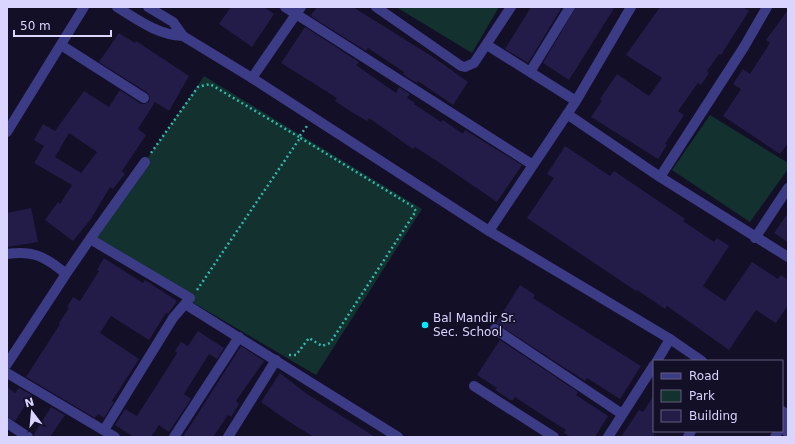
<svg xmlns="http://www.w3.org/2000/svg" width="795" height="444" font-family="'DejaVu Sans',sans-serif">
<style>
.green{fill:#12312f}
.building{fill:#231c48;fill-rule:evenodd}
.lines{fill:none;stroke-linecap:round;stroke-linejoin:round}
.path{stroke:#30b8ad;stroke-width:2.5;stroke-dasharray:2 3;stroke-linecap:butt}
.minor{stroke:#3c3b86;stroke-width:10}
.tertiary{stroke:#3c3b86;stroke-width:10}
.poi-dot{fill:#02ebfe;stroke:#130f27;stroke-width:1.5}
.labels{text-anchor:middle;stroke-width:3;stroke-linejoin:round;paint-order:stroke}
.poi-label{font-size:12px;fill:#d9d5ff;stroke:#130f27;text-anchor:start}
</style>
<rect width="100%" height="100%" fill="#130f27"/>
<path class="green" d="M396,7H499L472,53Z
M204,76L422,209L316,375L90,242Z
M710,115L788,163V169L750,222L672,170Z"/>
<path class="building" d="M231,7H264L274,14L252,47L219,24Z
M317,7H353L436,59L468,82L453,105L418,81L417,83L407,77L403,74L404,72L368,48L366,51L312,17L311,15Z
M531,7H562L528,63L505,49Z
M576,7H615L569,80L543,63Z
M660,7H743L749,11L721,55L719,54L707,71L709,73L701,85L698,83L678,111L684,115L665,144L667,145L658,159L591,117L602,101L600,99L617,74L649,96L662,78L626,55Z
M788,10V143L780,154L723,116L741,89L733,84L743,69L750,74L770,43L766,40Z
M305,27L359,62L356,65L396,93L399,87L410,94L407,98L415,103L414,104L441,122L443,120L463,134L465,130L522,165L497,202L437,161L415,147L413,149L369,118L367,121L350,111L335,101L337,98L281,63Z
M119,33L135,43L136,41L189,76L169,111L155,102L138,129L146,135L122,171L125,174L113,189L110,187L91,219L73,241L45,220L58,202L60,204L72,185L34,163L44,146L34,140L43,124L55,131L84,91L109,107L120,90L141,104H144L149,102L150,98L148,93L99,62ZM69,133L97,152L81,173L55,157Z
M565,146L610,176L614,171L685,219L683,221L714,242L717,238L729,246L703,286L725,301L752,262L778,279L781,275L788,280V305L776,323L756,310L729,350L667,306L665,309L637,290L636,291L527,218L554,178L547,174Z
M31,208L38,242L7,247V213Z
M788,213V242L774,233Z
M104,258L143,283L145,280L177,301L168,314L166,313L149,340L111,316L100,333L139,359L112,401L114,402L104,418L98,414L95,418L26,377L60,324L59,323L69,308L67,307L73,297L80,301L99,271L97,270Z
M520,285L535,295L533,298L641,366L620,399L587,378L585,381L496,323Z
M198,331L224,348L217,359L209,354L184,394L191,399L169,432L159,425L151,437H134L115,425L125,409L137,416L169,366L177,353L175,351L181,342L188,346Z
M500,340L578,392L576,395L608,416L595,437H571L564,433L566,430L550,420L515,397L512,401L495,390L497,388L477,375Z
M241,346L264,361L236,401L239,404L231,417L228,415L213,437H183Z
M280,373L307,394L375,437H314L291,423L261,402Z
M7,387L15,393L19,388L32,395L15,421L7,417Z
M654,395V437H621L639,410L643,412Z
M51,407L65,415L50,437H34V434Z"/>
<g class="lines">
<path class="path" d="M151,153L198,87L210,84L299,137
M197,290L300,138
M289,355H296L309,338L322,346L330,343L416,211L412,206L299,137L307,126"/>
<path class="minor" d="M285,7L533,165
M376,7L461,66L465,67L474,63L511,7
M61,45L144,98
M487,45L576,101
M530,72L570,7
M252,78L301,7
M567,114L660,177L788,257
M145,162L90,239L190,298L185,304
M660,177L744,47L767,7
M489,231L576,101L631,7
M755,238L788,188
M7,254C33,250 46,257 66,274L7,364
M66,274L90,239
M495,329L622,414
M657,361L670,339
M7,373L115,437
M474,386L554,437
M7,423L28,437
M782,425L788,415
M104,430L173,318L185,304L398,437
M174,437L239,337
M228,437L276,360
M608,437L654,365
M688,437L691,431
M775,437L778,431"/>
<path class="tertiary" d="M117,7C138,20 158,35 183,36
M148,7L173,22L183,36L252,78L489,231L670,339L702,361
M7,132L84,7
M782,411L788,415
M782,428L788,433"/>
</g>
<circle class="poi-dot" cx="425" cy="325" r="4"/>
<g class="labels">
<g class="poi-label">
<text x="433" y="322">Bal Mandir Sr.<tspan x="433" dy="14">Sec. School</tspan></text>
</g>
</g>
<rect width="795" height="444" fill="none" stroke="#d9d5ff" stroke-width="16"/>
<rect x="653" y="360" width="130" height="72" fill="#130f27" stroke="#625e7d"/>
<rect x="661" y="373" width="20" height="6" fill="#3c3b86" stroke="#625e7d"/>
<text x="689" y="380" font-size="12" fill="#d9d5ff">Road</text>
<rect x="661" y="390" width="20" height="12" fill="#12312f" stroke="#625e7d"/>
<text x="689" y="400" font-size="12" fill="#d9d5ff">Park</text>
<rect x="661" y="410" width="20" height="12" fill="#231c48" stroke="#625e7d"/>
<text x="689" y="420" font-size="12" fill="#d9d5ff">Building</text>
<g transform="translate(32 412) rotate(344)" stroke="#130f27" stroke-width="3" paint-order="stroke">
<path d="M0-3L7 15L0 10L-7 15Z" fill="#d9d5ff"/>
<text y="-6" font-size="11" font-weight="bold" text-anchor="middle" fill="#d9d5ff">N</text>
</g>
<path d="M14 30v6h97v-6" fill="none" stroke="#d9d5ff" stroke-width="2"/>
<text x="20" y="30" font-size="12" fill="#d9d5ff" stroke="#130f27" stroke-width="3" paint-order="stroke">50 m</text>
</svg>
